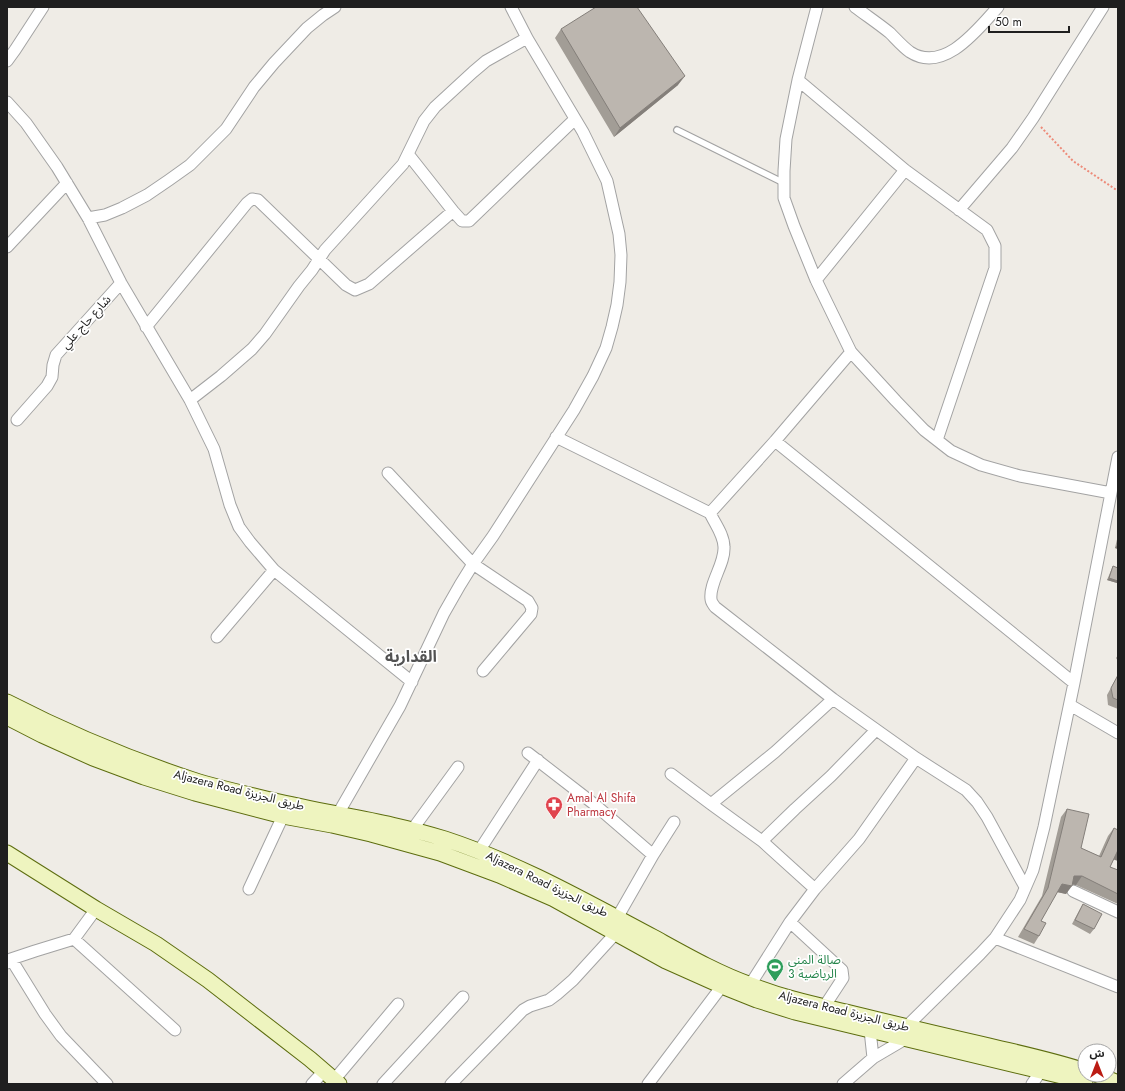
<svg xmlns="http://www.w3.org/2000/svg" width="1125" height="1091" font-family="Jost,'Noto Sans Arabic',sans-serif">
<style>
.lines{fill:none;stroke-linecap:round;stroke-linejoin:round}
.lane-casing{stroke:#a3a3a3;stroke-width:8}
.street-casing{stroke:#a3a3a3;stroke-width:13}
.secondary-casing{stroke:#5d6d0f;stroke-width:17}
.path{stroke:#ed8b79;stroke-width:2;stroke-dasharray:2 2;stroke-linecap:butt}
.lane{stroke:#fff;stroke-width:5.5}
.street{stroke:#fff;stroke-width:11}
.secondary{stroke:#eef4bf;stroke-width:15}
.wall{fill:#a29d96}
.shaded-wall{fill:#847f7a}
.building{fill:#bcb6af;stroke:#847f7a}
.labels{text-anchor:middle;stroke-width:3.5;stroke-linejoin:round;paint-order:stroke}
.street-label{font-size:12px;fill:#1f1f1f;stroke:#fff}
.health-label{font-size:12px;fill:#be3a42;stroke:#fff;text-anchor:start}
.leisure-label{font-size:12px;fill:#27864d;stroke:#fff;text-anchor:start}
.district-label{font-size:16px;font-weight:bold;fill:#525252;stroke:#fff}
</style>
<rect width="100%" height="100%" fill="#efece6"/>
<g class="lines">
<defs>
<path id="lane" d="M677,130L784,183"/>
<path id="street" d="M817,7L798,80L786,139L784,171V198L794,226L816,280L851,352L896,401L924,430L951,451L981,465L1020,476L1111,493
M855,7C867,16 879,24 890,33C896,39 903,47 910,52C944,74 978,29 998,7
M7,61L15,50L43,7
M798,80L905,170L987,230L995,246V268L937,440
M7,102L26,123L57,167L88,218L121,283L190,400L214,449L230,505L239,527L250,542L274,570L412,682
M408,154L453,211L462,221H469L575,119
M959,210L1012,148L1033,118L1103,7
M88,218L105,215L122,208L147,195L169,180L190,165L226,129L254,87L274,63L307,28L323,15L335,7
M7,247L67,183
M816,280L905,170
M146,327L247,203L252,199L258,200L346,285L355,290L369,284L453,211
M190,400L221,376L252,349L265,334L299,286L312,270L325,250L403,164L424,121L435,107L473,72L486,61L527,38
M17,420L47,386L52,377L53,365L56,355L121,283
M556,437L710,513C715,524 724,535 724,547C725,564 709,583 711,599C711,602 713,604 715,607L833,699L916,758L966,790L977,802L987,817L1025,887
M775,441L1074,683
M388,473L473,564L528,601L532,608L531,614L483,671
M710,513L775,441L851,352
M217,637L274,570
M1070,705L1118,733
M528,753L594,804L653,855
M671,774L711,804L762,841L815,889
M711,804L775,752L833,699
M335,819L400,706L444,613L460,585L473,564L493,536L574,410L593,376L606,348L612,327L617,305L620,282L621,255L619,234L607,181L583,132L527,38L511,7
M412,830L458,767
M762,841L795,809L831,776L876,730
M479,851L538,760
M249,889L283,816
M1073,891L1118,912
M617,918L653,855L674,822
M790,922L842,970L843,978L824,1007
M995,938L1118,987
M74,939L175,1030
M11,959L45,1014L61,1036L107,1084
M7,963L11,959L35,951L74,939L96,909
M750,985L790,922L815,889L859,839L916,758
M870,1030L873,1058
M902,1031L980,954L995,938L1020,900L1033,870L1044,827L1074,683L1118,457
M334,1080L398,1004
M312,1084L324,1071
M383,1084L463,997
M451,1084L523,1010L530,1006L549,1000L557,994L573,980L615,934
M648,1084L722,986
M843,1084L873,1058L907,1038
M1032,1084L1041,1071"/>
<path id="secondary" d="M7,702C67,733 129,759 193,780C218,788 245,794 271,800C328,814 388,821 445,839C518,863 585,901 653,937C684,954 717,973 751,985C783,998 817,1005 850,1013C895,1024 940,1035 985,1045C1018,1053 1052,1060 1085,1071
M7,717L42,735L93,758L144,777L195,793L283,816L332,825L371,834L440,853L499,875L554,899L666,961L722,986L757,1000L795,1012L1041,1071L1066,1077L1085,1084
M7,853L96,909L156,944L208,980L310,1059L339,1084
M1098,1075L1118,1083"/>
</defs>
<use href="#lane" class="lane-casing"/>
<use href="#street" class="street-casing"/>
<use href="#secondary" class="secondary-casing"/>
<path class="path" d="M1041,127L1073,161L1118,191"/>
<use href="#lane" class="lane"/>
<use href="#street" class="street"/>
<use href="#secondary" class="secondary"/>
</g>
<path class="wall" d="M561,29L678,85L614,137L555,38Z
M1118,535V549L1115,548Z
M1113,566L1118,568V581L1117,583L1107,580L1112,568Z
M1118,655V661L1116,658Z
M1118,675V709L1108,705L1107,695Z
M1067,809L1081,848L1099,856L1108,836L1114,828V859L1110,867L1118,870V904L1076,885L1072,884L1066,894L1057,892L1041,921L1039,936L1034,944L1018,937L1042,896L1061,817Z
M1083,904L1094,929L1090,934L1072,924L1080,909Z"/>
<path class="shaded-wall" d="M685,76L678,85L614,137L620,128Z
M1118,544V549L1115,548Z
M1109,578L1118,581L1117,583L1107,580Z
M1118,850V861L1112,859Z
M1074,876H1082L1076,885L1068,884Z
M1062,884L1072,886L1066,894L1057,892Z"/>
<path class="building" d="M596,7H637L685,76L620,128L561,29Z
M1113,566L1118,568V581L1109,578Z
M1118,675V700L1113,698L1111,688Z
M1067,809L1089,814L1081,848L1101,857L1114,828L1118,830V850L1110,867L1118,870V894L1082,876H1074L1072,886L1062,884L1041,921L1046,923L1039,936L1024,929L1048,888Z
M1083,904L1102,914L1094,929L1075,920Z"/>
<defs>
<symbol id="pharmacy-pin" viewBox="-11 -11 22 30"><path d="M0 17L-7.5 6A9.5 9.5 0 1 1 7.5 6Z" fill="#e0444e" stroke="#fff"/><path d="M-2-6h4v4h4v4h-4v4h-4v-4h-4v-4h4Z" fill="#fff"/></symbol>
<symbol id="stadium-pin" viewBox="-11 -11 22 30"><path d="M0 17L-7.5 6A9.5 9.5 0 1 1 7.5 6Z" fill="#2e9e5b" stroke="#fff"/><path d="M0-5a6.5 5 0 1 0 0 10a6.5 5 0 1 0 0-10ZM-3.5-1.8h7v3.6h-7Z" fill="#fff"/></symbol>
</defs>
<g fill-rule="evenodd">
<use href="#pharmacy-pin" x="544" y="795" width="20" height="27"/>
<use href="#stadium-pin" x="765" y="957" width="20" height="27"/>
</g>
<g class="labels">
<g class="street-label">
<text transform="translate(86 322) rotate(-48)" y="4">شارع حاج علي</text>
<text transform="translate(239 790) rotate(14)" y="4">Aljazera Road طريق الجزيزة</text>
<text transform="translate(547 884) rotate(26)" y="4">Aljazera Road طريق الجزيزة</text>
<text transform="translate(844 1011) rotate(14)" y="4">Aljazera Road طريق الجزيزة</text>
</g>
<g class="health-label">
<text x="567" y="802">Amal Al Shifa<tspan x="567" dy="14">Pharmacy</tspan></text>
</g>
<g class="leisure-label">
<text x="788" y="964">صالة المنى<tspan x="788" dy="14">الرياضية 3</tspan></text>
</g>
<g class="district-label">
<text x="411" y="662">القدارية</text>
</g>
</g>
<rect width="1125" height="1091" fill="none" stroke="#1f1f1f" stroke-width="16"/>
<g transform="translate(1097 1063)"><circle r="19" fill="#ffffff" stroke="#a5a5a5"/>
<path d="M0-3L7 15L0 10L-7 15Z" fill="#bb1c13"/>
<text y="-6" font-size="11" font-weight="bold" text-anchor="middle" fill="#1f1f1f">ش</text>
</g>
<path d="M989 26v6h80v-6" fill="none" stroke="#1f1f1f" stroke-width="2"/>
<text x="995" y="26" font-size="12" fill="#1f1f1f" stroke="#ffffff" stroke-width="3" paint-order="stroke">50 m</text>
</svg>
